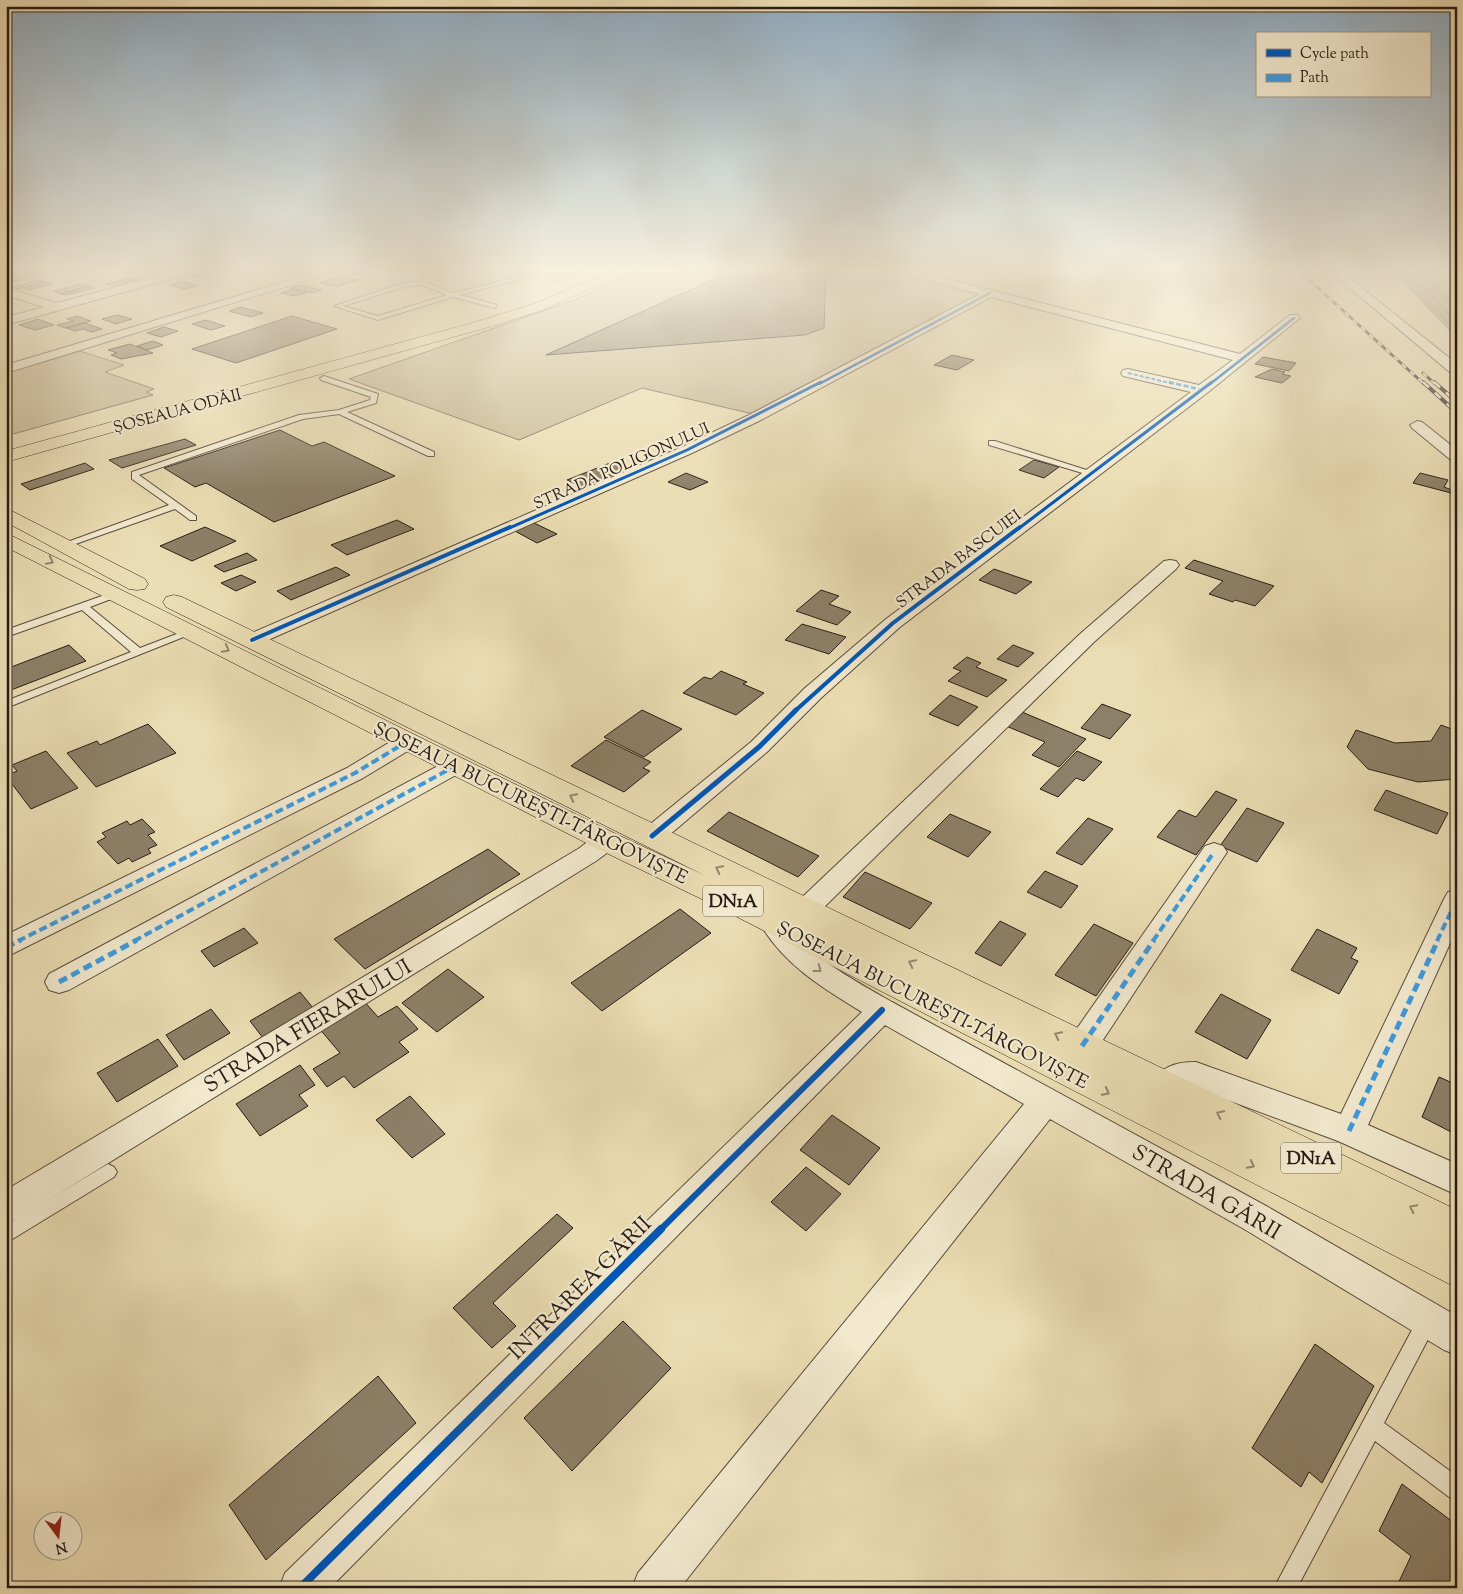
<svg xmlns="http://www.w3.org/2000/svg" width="1463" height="1594" font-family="'Sorts Mill Goudy',serif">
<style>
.green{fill:#cabc98;stroke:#796c57}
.water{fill:#a99b7e;stroke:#756854}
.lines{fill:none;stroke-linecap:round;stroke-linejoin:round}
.shore{stroke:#685c4a;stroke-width:1}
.building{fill:#8d8068;stroke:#281c16}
.service-casing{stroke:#594c3d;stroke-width:2}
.minor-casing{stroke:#594c3d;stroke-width:2}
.primary-casing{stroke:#281c16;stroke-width:1}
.service{fill:#f2e9ce;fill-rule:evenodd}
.minor{fill:#f2e9ce;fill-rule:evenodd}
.primary{fill:#ebddb3;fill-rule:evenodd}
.rail-far1-casing{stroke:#281c16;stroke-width:3}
.rail-casing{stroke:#281c16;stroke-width:4}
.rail-far1{stroke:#f2e9ce;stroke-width:2;stroke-dasharray:5.5;stroke-linecap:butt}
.rail{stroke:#f2e9ce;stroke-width:2.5;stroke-dasharray:8;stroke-linecap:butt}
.quiet-far3{stroke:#3d9bdf;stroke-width:2;stroke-dasharray:4 2;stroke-linecap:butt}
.quiet-far2{stroke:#3d9bdf;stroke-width:2.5;stroke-dasharray:5 2.5;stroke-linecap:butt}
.quiet-far1{stroke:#3d9bdf;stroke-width:4;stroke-dasharray:8 4;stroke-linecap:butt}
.quiet{stroke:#3d9bdf;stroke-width:5;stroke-dasharray:9 5;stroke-linecap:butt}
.cycleway-far5-casing{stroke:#f2e9ce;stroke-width:4.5}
.cycleway-far4-casing{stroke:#f2e9ce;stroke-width:5}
.cycleway-far3-casing{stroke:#f2e9ce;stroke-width:6}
.cycleway-far2-casing{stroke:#f2e9ce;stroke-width:8}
.cycleway-far1-casing{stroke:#f2e9ce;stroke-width:9}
.cycleway-casing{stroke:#f2e9ce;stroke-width:11}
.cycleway-far5{stroke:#0057b8;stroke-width:2.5}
.cycleway-far4{stroke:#0057b8;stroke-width:3}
.cycleway-far3{stroke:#0057b8;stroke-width:4}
.cycleway-far2{stroke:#0057b8;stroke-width:5}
.cycleway-far1{stroke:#0057b8;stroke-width:6}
.cycleway{stroke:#0057b8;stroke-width:8}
.oneway{stroke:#93866c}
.oneway2{stroke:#978d7b}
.labels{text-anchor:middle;stroke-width:4.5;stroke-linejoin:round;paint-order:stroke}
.far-street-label{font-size:16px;fill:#281c16;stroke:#f2e9ce}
.shield{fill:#f2e9ce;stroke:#655a4d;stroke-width:1}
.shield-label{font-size:18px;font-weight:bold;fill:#281c16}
.street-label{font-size:19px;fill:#281c16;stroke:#f2e9ce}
.near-street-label{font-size:22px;fill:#281c16;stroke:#f2e9ce}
</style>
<rect width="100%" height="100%" fill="#ebddb3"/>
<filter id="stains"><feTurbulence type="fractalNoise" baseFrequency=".004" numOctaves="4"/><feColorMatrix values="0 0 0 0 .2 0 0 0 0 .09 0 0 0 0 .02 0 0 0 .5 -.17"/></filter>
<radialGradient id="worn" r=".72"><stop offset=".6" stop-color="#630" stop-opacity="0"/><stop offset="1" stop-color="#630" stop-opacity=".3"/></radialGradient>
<path class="green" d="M507,268H590L554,283Z
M646,268H901L914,277L987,295L753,414L642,388L519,440L349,379L574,300Z
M80,351L124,365L105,372L154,389L146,392L153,395L6,436V373Z"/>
<path class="water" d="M1390,268H1457V338Z"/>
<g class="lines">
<path class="shore" d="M1397,268L1457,331
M1405,268L1457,322
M1416,268L1457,311"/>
</g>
<path class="building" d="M30,268L38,269L6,277V274Z
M352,268L364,271L370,269L382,272L367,277L343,270Z
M739,268H826L824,328L805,335L546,355Z
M207,269L212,271L201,273L207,275L198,277L188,274Z
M294,269L306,272L295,275L284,272Z
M36,272L45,274L10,283L6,282V279Z
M341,276L358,280L337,287L320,283Z
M131,278L138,280L113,286L106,284Z
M39,280L45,282L18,289L12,287Z
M181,281L197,286L185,289L170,285Z
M45,282L52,284L30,290L23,288Z
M81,284L89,286L61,294L54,291Z
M300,285L322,290L312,293L290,288Z
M89,286L94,288L67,295L61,294Z
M292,289L306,293L294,296L281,293Z
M241,307L263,313L251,317L229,311Z
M117,315L132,319L116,324L102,319Z
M77,316L91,321L65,328L57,325L73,321L67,319Z
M292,316L337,329L236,363L192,349Z
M38,319L54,325L35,330L19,325Z
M206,320L225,326L211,330L192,324Z
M85,323L102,329L92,332L83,329L75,331L66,328Z
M164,327L178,331L161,337L147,333Z
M153,341L163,345L147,350L137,346Z
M130,344L153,353L121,359L111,355L117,353L108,350Z
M952,355L974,360L957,370L934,365Z
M1263,357L1296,363L1289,371L1255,364Z
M1272,369L1285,372L1282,374L1291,376L1282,383L1255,377Z
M280,430L312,446L324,442L395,476L274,522L206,483L195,487L164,468Z
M185,439L196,445L122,468L109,460Z
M1034,460L1059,467L1044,478L1019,470Z
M615,461L629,468L582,487L567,480Z
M85,463L94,469L30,490L21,484Z
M686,473L708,482L690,490L668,482Z
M1420,473L1448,480L1444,487L1457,492L1455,494L1413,483Z
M397,520L414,529L347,555L331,545Z
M532,522L557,534L537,543L513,530Z
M205,527L236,541L192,561L160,546Z
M247,553L257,560L224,572L214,566Z
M1194,560L1274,586L1255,606L1235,600L1233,602L1209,594L1223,581L1185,568Z
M336,567L350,575L291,600L277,591Z
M994,569L1032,582L1016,594L979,580Z
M241,575L256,582L236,591L221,583Z
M821,590L839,596L829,604L851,612L837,625L796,611Z
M802,624L846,637L829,654L785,640Z
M69,645L86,661L6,692V669Z
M1013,645L1034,653L1018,667L997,659Z
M967,657L981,663L976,667L1007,680L987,697L948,681L961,671L953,668Z
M721,671L747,682L743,684L764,693L736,715L683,693L704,677L711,679Z
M950,695L978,707L958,726L929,714Z
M1102,704L1131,715L1110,739L1081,728Z
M642,710L682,729L644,757L604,737Z
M1022,712L1086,739L1059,767L1032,755L1045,742L1006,726Z
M148,724L176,753L96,787L67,753L97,741L100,745Z
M1441,725L1457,731V779L1418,782L1368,769L1347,747L1356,730L1395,743L1431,741Z
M606,740L651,762L643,768L650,771L624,792L571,766Z
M46,751L78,788L31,809L6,776L17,771L12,765Z
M1077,751L1102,762L1084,781L1076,778L1058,797L1040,789Z
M1386,790L1448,813L1437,834L1374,810Z
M1216,791L1237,800L1196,855L1157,837L1179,810L1196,817Z
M1247,808L1284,823L1257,862L1220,846Z
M729,812L819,856L798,877L707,831Z
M950,814L991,832L968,857L927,837Z
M1088,818L1113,829L1082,865L1056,853Z
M142,819L155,832L148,835L157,845L148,849L151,853L132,862L129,858L118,864L97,842L106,837L102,833L127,821L130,825Z
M488,849L520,874L365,969L334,939Z
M1045,871L1078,886L1061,908L1027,892Z
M865,872L932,903L910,929L843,897Z
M680,909L711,933L602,1011L571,983Z
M1000,921L1026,934L1001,966L975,953Z
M1094,924L1133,943L1096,996L1055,975Z
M244,928L258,943L214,967L201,951Z
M1317,929L1357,948L1351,958L1358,961L1339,994L1291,970Z
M448,969L484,997L437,1032L402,1003Z
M300,992L314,1009L263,1038L250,1021Z
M1221,994L1271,1020L1247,1059L1195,1032Z
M363,1000L378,1017L397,1006L418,1029L399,1042L409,1052L354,1088L344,1076L327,1087L313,1069L340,1053L318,1027Z
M211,1009L230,1033L184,1060L166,1035Z
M158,1039L178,1066L117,1102L97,1073Z
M300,1065L315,1085L299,1095L308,1106L260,1136L236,1104Z
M1439,1077L1457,1085V1135L1422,1117Z
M410,1096L445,1134L412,1158L376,1120Z
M832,1115L880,1148L849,1185L800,1150Z
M806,1167L841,1194L806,1231L771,1202Z
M557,1214L573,1228L493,1303L516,1326L492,1348L453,1308Z
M623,1321L671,1368L572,1471L524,1418Z
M1315,1344L1374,1386L1322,1483L1309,1472L1301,1487L1252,1448Z
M378,1376L416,1423L266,1560L229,1505Z
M1402,1484L1457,1525V1588H1396L1411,1556L1379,1531Z"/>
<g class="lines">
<defs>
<path id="service" d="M433,268H440L430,273L426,282L453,293L501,281L466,268H474L508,280L528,275L513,268H521L537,275L460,295L497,305L495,308L453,297L378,320L334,306L404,283L421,281L426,271ZM422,285L447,295L378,316L343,306L407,286Z
M324,376L378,394L376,403L347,412L434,452V456H428L339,414L303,419L139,475L196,516V520H190L175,509L67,547L64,548L59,545L169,505L132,479V472L299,415L339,410L370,400L371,397L321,380L320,378Z
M989,441H995L1096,473L1089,475L989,445Z
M116,591L121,594L119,596L90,607L140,648L187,630L191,629L196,632L6,708V701L131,652L82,610L6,637V630Z
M108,1164L114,1167L117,1172L114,1177L6,1243V1225Z
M1427,1312L1434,1315L1437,1322L1384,1423L1457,1476V1500L1449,1497L1375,1441L1297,1588H1274L1420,1315Z"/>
<path id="minor" d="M187,268H204L203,270L6,325V317L44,307L6,295V288L57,303Z
M330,268H346L6,373V365Z
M901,268H914L924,273L1240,354L1290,315H1298L1300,318L1207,393L900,627L821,698L767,752L661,842L652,844L643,842L640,836L643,830L751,742L805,688L886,619L1191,392L1123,376L1121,373L1123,370L1128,369L1199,385L1233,360L991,297L759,421L692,453L259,644L252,646L245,644L242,640L245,636L682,447L749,415L980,294L916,277Z
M1326,268H1337L1457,364V375L1452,374Z
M1417,421L1422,422L1457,450V463L1452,461L1412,428L1410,425Z
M1170,560L1176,561L1179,565L1176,569L1094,642L813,918L804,921L795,918L791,911L795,904L1080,634L1164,561Z
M408,734L416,736L419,741L416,746L363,778L6,957V935L347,768L400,736Z
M457,758L465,760L468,765L465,770L69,990L59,993L49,990L45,982L49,974L449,760Z
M606,833L615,835L618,841L615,847L596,861L18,1219L6,1223V1190L578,849L597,835Z
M1214,843L1223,846L1227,852L1093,1055L1082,1058L1071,1055L1067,1046L1071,1037L1205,846Z
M1457,890V928L1368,1125L1457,1164V1195L1338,1141L1195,1088H1185C1174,1098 1168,1101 1154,1096L1150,1087C1160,1067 1174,1062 1196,1062L1341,1114L1444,899L1448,892Z
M772,912C787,917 792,930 802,941C821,963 866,987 892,1002L1268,1207L1457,1316V1355L1444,1350L1244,1229L1050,1119L680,1588H632L638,1573L1024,1104L885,1025L330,1588H279L285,1573L862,1012C821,987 783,964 759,922L763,915Z"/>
<path id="primary" d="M622,268H638L543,310L489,327L6,462V451L479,321L533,304Z
M6,508L145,579L148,584L145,589L137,590L129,589L6,522Z
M6,533L616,834L704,875L166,607L163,602L166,597L174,595L182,597L1457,1210V1288L712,904L596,848L6,547Z"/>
</defs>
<use href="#service" class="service-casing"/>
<use href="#minor" class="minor-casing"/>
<use href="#primary" class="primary-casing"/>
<use href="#service" class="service"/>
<use href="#minor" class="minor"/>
<use href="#primary" class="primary"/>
<defs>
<path id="rail-far1" d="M1296,268L1424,384
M1423,373L1435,384"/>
<path id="rail" d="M1423,382L1457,413
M1434,382L1457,402"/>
</defs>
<use href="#rail-far1" class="rail-far1-casing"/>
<use href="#rail" class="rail-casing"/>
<use href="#rail-far1" class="rail-far1"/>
<use href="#rail" class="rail"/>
<path class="quiet-far3" d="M1128,373L1174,384"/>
<path class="quiet-far2" d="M1169,382L1202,390"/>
<path class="quiet-far1" d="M18,941L355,773L408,741
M134,941L457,765
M1153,941L1214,852
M1437,941L1457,899"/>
<path class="quiet" d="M6,947L21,940
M59,982L137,940
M1082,1046L1154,940
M1349,1131L1438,940"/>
<defs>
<path id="cycleway-far5" d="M819,384L990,293
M1210,384L1294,318"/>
<path id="cycleway-far4" d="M507,529L687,450L821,382
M1018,529L1212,382"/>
<path id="cycleway-far3" d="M252,640L510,527
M795,711L893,623L1020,527"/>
<path id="cycleway-far2" d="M652,836L759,747L796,710"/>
<path id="cycleway-far1" d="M660,1230L882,1010"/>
<path id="cycleway" d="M300,1588L661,1229"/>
</defs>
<use href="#cycleway-far5" class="cycleway-far5-casing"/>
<use href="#cycleway-far4" class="cycleway-far4-casing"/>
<use href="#cycleway-far3" class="cycleway-far3-casing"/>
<use href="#cycleway-far2" class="cycleway-far2-casing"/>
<use href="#cycleway-far1" class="cycleway-far1-casing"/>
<use href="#cycleway" class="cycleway-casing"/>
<use href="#cycleway-far5" class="cycleway-far5"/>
<use href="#cycleway-far4" class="cycleway-far4"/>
<use href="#cycleway-far3" class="cycleway-far3"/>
<use href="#cycleway-far2" class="cycleway-far2"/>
<use href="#cycleway-far1" class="cycleway-far1"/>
<use href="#cycleway" class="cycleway"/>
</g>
<defs><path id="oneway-chevron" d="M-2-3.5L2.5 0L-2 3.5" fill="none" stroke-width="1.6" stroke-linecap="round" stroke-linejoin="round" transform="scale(1.25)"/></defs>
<g class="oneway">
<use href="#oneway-chevron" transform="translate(50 561) rotate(27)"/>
<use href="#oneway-chevron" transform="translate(226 649) rotate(27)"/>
<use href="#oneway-chevron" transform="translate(573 797) rotate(-154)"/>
<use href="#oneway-chevron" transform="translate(719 869) rotate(-154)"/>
<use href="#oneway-chevron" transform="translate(912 963) rotate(-154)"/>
<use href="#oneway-chevron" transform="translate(1058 1035) rotate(-154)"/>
<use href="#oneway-chevron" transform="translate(1106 1092) rotate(27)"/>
<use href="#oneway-chevron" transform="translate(1220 1114) rotate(-154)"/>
<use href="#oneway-chevron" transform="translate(1251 1165) rotate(27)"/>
<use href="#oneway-chevron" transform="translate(1413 1208) rotate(-154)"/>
</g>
<use class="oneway2" href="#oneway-chevron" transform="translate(818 969) rotate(37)"/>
<linearGradient id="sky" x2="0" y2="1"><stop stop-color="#8faabe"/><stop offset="0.55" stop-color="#f6f0dd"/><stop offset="1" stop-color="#f6f0dd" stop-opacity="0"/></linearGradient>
<rect width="1463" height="491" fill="url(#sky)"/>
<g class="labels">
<g class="far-street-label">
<text transform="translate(177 410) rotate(-15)" y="6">ȘOSEAUA ODĂII</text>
<text transform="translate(621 465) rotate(-24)" y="6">STRADA POLIGONULUI</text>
<text transform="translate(958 558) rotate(-37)" y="6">STRADA BASCUIEI</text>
</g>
<g class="shield">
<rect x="703" y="885.5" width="60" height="31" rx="4"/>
<rect x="1281" y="1142.5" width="60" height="31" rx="4"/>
</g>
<g class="shield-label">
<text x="733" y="907">DN1A</text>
<text x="1311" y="1164">DN1A</text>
</g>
<g class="street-label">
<text transform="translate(531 802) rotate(26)" y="7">ȘOSEAUA BUCUREȘTI-TÂRGOVIȘTE</text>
<text transform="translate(933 1004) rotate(27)" y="7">ȘOSEAUA BUCUREȘTI-TÂRGOVIȘTE</text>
</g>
<g class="near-street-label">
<text transform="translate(307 1025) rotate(-31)" y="8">STRADA FIERARULUI</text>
<text transform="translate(1207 1191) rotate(30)" y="8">STRADA GĂRII</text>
<text transform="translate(579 1287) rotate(-45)" y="8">INTRAREA GĂRII</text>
</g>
</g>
<rect width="1463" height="1594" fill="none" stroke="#ebddb3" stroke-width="25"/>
<rect x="8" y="8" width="1448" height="1579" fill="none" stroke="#281c16" stroke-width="2.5"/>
<rect x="12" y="12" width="1438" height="1569" fill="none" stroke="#281c16"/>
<rect x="1256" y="32" width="175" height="65" fill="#f2e9ce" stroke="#a19784"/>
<rect x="1266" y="49" width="25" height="8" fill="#0057b8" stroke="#a19784"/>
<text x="1300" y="58" font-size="15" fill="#281c16">Cycle path</text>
<rect x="1266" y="74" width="25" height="8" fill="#3d9bdf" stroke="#a19784"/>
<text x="1300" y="82" font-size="15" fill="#281c16">Path</text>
<g transform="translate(58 1536) rotate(165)"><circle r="24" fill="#f2e9ce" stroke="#a19784"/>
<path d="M0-4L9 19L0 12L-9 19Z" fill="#8f2418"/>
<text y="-8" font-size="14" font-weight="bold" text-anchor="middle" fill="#281c16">N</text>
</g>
<rect width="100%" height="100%" filter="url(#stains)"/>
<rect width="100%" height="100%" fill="url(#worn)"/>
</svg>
